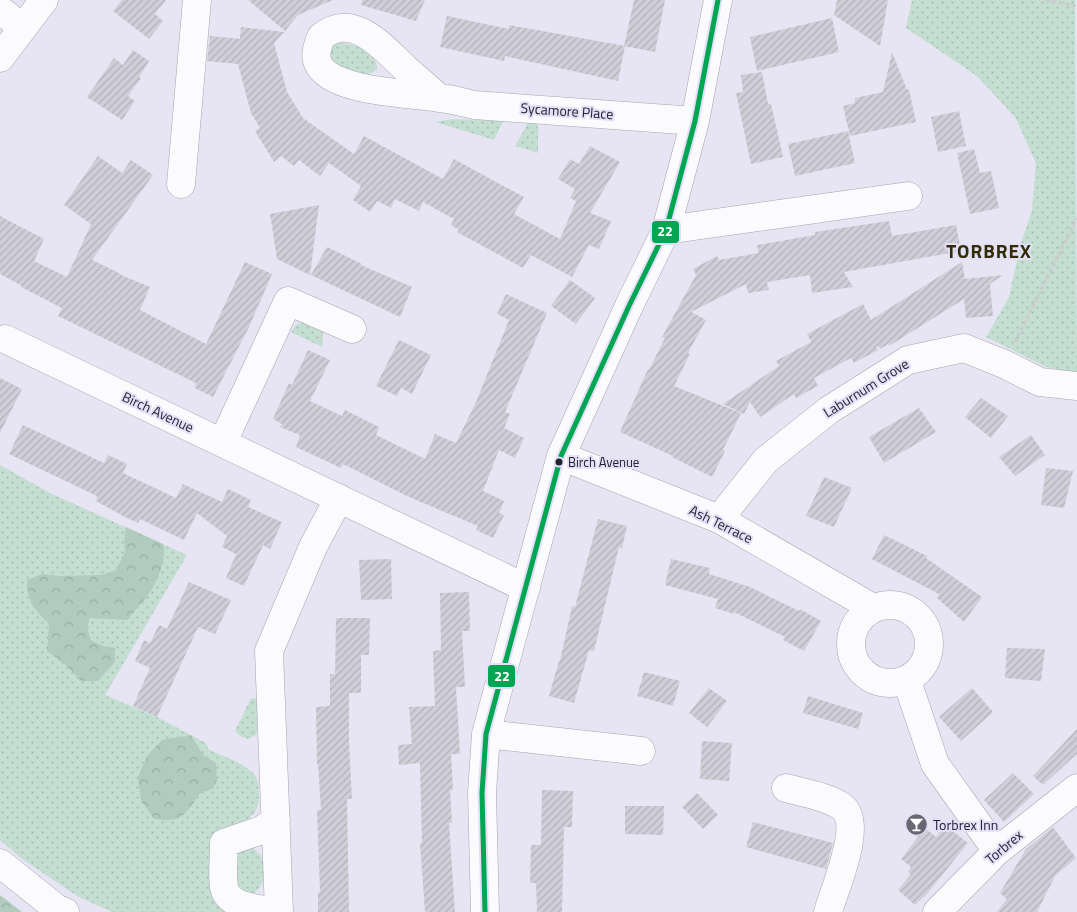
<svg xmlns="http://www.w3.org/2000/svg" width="1077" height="912" font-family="'Titillium Web',sans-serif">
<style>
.grass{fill:url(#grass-dots)}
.forest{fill:url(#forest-crowns)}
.building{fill:url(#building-hatch)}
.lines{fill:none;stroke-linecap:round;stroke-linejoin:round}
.minor-casing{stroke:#a5a3ae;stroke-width:29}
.path{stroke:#cbcace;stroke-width:3;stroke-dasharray:4 2.5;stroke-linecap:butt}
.minor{stroke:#fbfbfd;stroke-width:28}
.bus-1-casing{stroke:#e3dff9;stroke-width:9}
.bus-1{stroke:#00a651;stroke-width:5}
.bus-dot{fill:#24232c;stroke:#e3dff9;stroke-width:2}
.labels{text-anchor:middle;stroke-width:4;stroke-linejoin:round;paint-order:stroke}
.bus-label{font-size:13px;fill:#24232c;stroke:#e3dff9;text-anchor:start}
.street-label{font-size:14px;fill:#24232c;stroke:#e3dff9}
.poi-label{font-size:14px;fill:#24232c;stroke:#e3dff9;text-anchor:start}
.district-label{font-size:19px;font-weight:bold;letter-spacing:1px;fill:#312c01;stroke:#e3dff9}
.line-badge{stroke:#e3dff9;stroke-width:2}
.badge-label{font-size:14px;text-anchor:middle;font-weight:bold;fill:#fff}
</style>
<defs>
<pattern id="grass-dots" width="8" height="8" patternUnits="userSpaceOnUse" patternTransform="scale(1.25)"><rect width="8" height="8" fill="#c4ded2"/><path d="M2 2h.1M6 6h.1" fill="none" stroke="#a8beb4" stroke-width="1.8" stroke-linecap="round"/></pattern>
<pattern id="forest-crowns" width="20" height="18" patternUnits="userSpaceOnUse" patternTransform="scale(1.25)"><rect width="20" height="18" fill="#b1cbbf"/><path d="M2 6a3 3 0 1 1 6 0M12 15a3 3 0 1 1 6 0" fill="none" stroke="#98aea4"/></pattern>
<pattern id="building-hatch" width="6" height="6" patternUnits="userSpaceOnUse" patternTransform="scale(1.25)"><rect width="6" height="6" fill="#d0ced8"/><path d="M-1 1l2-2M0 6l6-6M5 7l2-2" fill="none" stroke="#b2b1ba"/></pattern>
</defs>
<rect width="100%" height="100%" fill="#e7e5f3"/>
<path class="grass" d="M912,0H1075L1077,373L1046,367L986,337L1009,297L1021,243L1032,210L1036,163L1015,117L977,76L906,28Z
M335,43C351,42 378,50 377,69C364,81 350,72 335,67C331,57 327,52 335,43Z
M453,119L503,121L494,140L435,122Z
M528,123L538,124V153L515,146Z
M305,321L319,326L323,333L322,347L291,332L296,325Z
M0,465L50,493L187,555L105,695L157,717L206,743L208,749C222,756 240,761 252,772C258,777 259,785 259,793C261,821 234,828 213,835L216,905L230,912H112L77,896L21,858L0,840Z
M251,698L257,699V731L256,735L248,739L240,736L235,731Z
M244,849H254C256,851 258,853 260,855C268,867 265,890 250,895L235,888L233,854Z"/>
<path class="forest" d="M126,527L163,544C168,559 155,587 145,599C139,606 133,612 128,620L90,618L87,627L91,640L103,646L115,648V662L98,681H81L67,666L47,651L49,624C34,609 27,602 27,580L42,574L59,576L102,575L116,570L125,552L124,539Z
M191,735L203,755L216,763L217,780L213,789L201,792C185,814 184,823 154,819L141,800L138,777L147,756L162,740Z
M0,895L22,912H0Z"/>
<path class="building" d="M122,0H166L155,14L163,21L149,39L113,11Z
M248,0H333L298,15L285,31Z
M362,0H425L416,21L361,5Z
M634,0H665L655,52L624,46Z
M837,0H888L880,46L834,15Z
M447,16L509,29V25L625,46L618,81L505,56L504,61L440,47Z
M832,18L839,52L757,71L750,37Z
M241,27L284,32L274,43L287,92L303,118L354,154L364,136L443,179L454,159L524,197L514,214L560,239L576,201L570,198L575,189L558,179L570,159L579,164L590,146L620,162L590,213L611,221L599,249L589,245L572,277L531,255L523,268L457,232L459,230L451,225L454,219L423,202L419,211L395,199L391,208L377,201L370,212L353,200L361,186L329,163L320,176L299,160L294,166L281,156L274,162L255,131L260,128L251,113L238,64L207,61L210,36L240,39Z
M133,50L149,61L139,77L141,78L128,96L135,101L122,120L87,97L114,58L123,65Z
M892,52L907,90L909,89L916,122L850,136L843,106L855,103V98L883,92Z
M762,72L768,104H771L783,157L751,164L736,93L743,92L741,75Z
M959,111L966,146L938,152L931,117Z
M848,131L855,163L795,176L788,144Z
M974,149L980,173L991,171L999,208L970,214L957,153Z
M98,156L122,173L131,160L153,175L92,260L121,274V275L150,287L140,310L206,344L245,262L272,274L249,327L213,397L195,388L196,383L58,316L62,308L21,287L22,286L0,274V216L44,239L34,261L67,277L91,224L64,205Z
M319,205L310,275L277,259L270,214Z
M889,221L892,236L956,225L961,251L844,272L853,287L812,293L810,275L767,282L769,290L748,293L746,284L691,312L706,320L688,353L690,354L674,386L741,413L723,450L725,451L712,477L672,457L673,456L620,432L648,369L649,370L665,338L662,337L696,275L693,269L717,256L719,260L759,253L757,245L815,235V232Z
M327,247L362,264L361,265L412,287L400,317L311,275Z
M962,262L965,279L1003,275L990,284L993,316L966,318L964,299L889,346L888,344L880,349L878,346L876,347L878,350L854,363L851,358L814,378L818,386L796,398L794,394L760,417L750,402L744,414L723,404L779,366L776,361L811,342L807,334L863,304L871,320Z
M570,280L595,298L576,324L551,306Z
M506,294L547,313L505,412L510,414L504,428L524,438L515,458L499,450L483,491L504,501L499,513L504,515L493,538L476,530L478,526L409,497L343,464L341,468L296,447L300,435L280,427L282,424L273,419L289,383L292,385L308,350L330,360L310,401L342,416L345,410L379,427L376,435L425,459L435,434L456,443L476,402L509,320L497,314Z
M399,340L431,355L412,394L401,388L397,396L376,386Z
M0,378L22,389L0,433Z
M981,398L1008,416L991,438L965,417Z
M919,408L936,432L884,463L869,437Z
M23,425L104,463L108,455L127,464L123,473L176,498L183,484L222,502L228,489L251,500L248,507L282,522L270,549L263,545L244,586L226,578L236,554L222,547L227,536L197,513L184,540L140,519L138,523L125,517L96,501L97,496L9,454Z
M1031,435L1045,455L1015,476L999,457Z
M1046,468L1073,471L1064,508L1041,505Z
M824,477L852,488L834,527L806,516Z
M598,519L627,526L622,548L619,547L594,651L589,650L574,703L549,696L559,661H560L572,606L575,607Z
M884,535L927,556L926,558L982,597L964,622L937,598L939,594L872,559Z
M391,559L392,599L361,600L359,560Z
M671,559L710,568L709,574L750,587L799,611L800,609L821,621L804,651L783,640L785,637L734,612V614L715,608L718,599L665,585Z
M189,582L231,600L215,634L198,627L157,717L133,706L150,668L135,661L144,640L150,643L159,625L167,629Z
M469,592L470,631H462L465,687H456L460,754H451L453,790H450L452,823H449L455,912H425L420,843H422L420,763L399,765L398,745L412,744L409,707L435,706L433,651L441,650L440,593Z
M336,618H370L369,655H361V693H349V743L352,799H347L349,912H318V892H320L317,810H321L318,764H317L316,707L330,706V674H335Z
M1007,648L1045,649L1041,681L1005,678Z
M644,672L680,681L673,706L637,696Z
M709,688L727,701L707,727L689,713Z
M972,688L993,712L961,741L939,717Z
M808,696L863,713L858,729L803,713Z
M1077,729V754L1043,785L1033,776Z
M702,741L732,743L729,781L700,779Z
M1013,773L1034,794L1004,822L984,800Z
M542,790L573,791L572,827H564L562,912H537L536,883H530L531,845H541Z
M697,793L718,815L703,829L682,807Z
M625,806H664L663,835L625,834Z
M753,822L833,843L826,869L746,847Z
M945,825L968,843L926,895L915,905L898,890L911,874L908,872L911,867L901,859L925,828L936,837Z
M1053,827L1076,858L1055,876L1037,912H997L1007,899L1000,893L1026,849Z"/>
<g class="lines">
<defs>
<path id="minor" d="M0,10L23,28
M0,58L44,0
M439,98C428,88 417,79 406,69C384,49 354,10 321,37C318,45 314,55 318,63C331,93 412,93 440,98C451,99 462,102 474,105L695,121
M181,184L197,0
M666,230L908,196
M5,339L526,588
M223,442L288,301L352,329
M561,456L719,519L873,608
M719,519L766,460L829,410L908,360L964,348L1004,364L1040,382L1077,386
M851 644a39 39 0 1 1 78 0a39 39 0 1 1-78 0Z
M907,681L935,764L997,851
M486,734L641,751
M786,788C803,793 826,796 841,806C865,822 834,890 828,912
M276,819L262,830L224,843C224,857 222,873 224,887C227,907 263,910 278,912
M0,863L56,908L65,912
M279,912L269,651L313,547L339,498
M485,912L482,793L486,734L561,456L629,306L666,230L695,121L718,0
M937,912L997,851L1077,788"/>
</defs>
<use href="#minor" class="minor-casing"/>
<path class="path" d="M1046,0L1077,6
M1015,342L1077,218"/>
<use href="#minor" class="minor"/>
<defs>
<path id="bus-1" d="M485,912L482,793L486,734L561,456L629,306L666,230L695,121L718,0"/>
</defs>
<use href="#bus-1" class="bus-1-casing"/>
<use href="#bus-1" class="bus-1"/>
</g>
<defs>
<symbol id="bar-disc" viewBox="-11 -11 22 22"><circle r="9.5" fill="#686772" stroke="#e3dff9"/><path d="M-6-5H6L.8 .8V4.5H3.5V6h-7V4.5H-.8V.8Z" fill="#fff"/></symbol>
</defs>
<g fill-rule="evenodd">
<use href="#bar-disc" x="904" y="812" width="25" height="25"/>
</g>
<circle class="bus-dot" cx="559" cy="462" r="4.5"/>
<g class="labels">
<g class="bus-label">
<text x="568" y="467">Birch Avenue</text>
</g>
<g class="street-label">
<text transform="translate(567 111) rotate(4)" y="5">Sycamore Place</text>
<text transform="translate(866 388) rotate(-32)" y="5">Laburnum Grove</text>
<text transform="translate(158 412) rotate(25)" y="5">Birch Avenue</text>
<text transform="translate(721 524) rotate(26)" y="5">Ash Terrace</text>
<text transform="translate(1004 847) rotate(-40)" y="5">Torbrex</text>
</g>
<g class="poi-label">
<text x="933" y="830">Torbrex Inn</text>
</g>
<g class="district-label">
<text x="989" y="258">TORBREX</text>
</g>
</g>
<g class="line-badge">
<rect x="651" y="220" width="29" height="24" rx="5" fill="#00a651"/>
<rect x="487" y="664" width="29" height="24" rx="5" fill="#00a651"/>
</g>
<g class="badge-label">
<text x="665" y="236">22</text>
<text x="502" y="681">22</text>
</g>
</svg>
